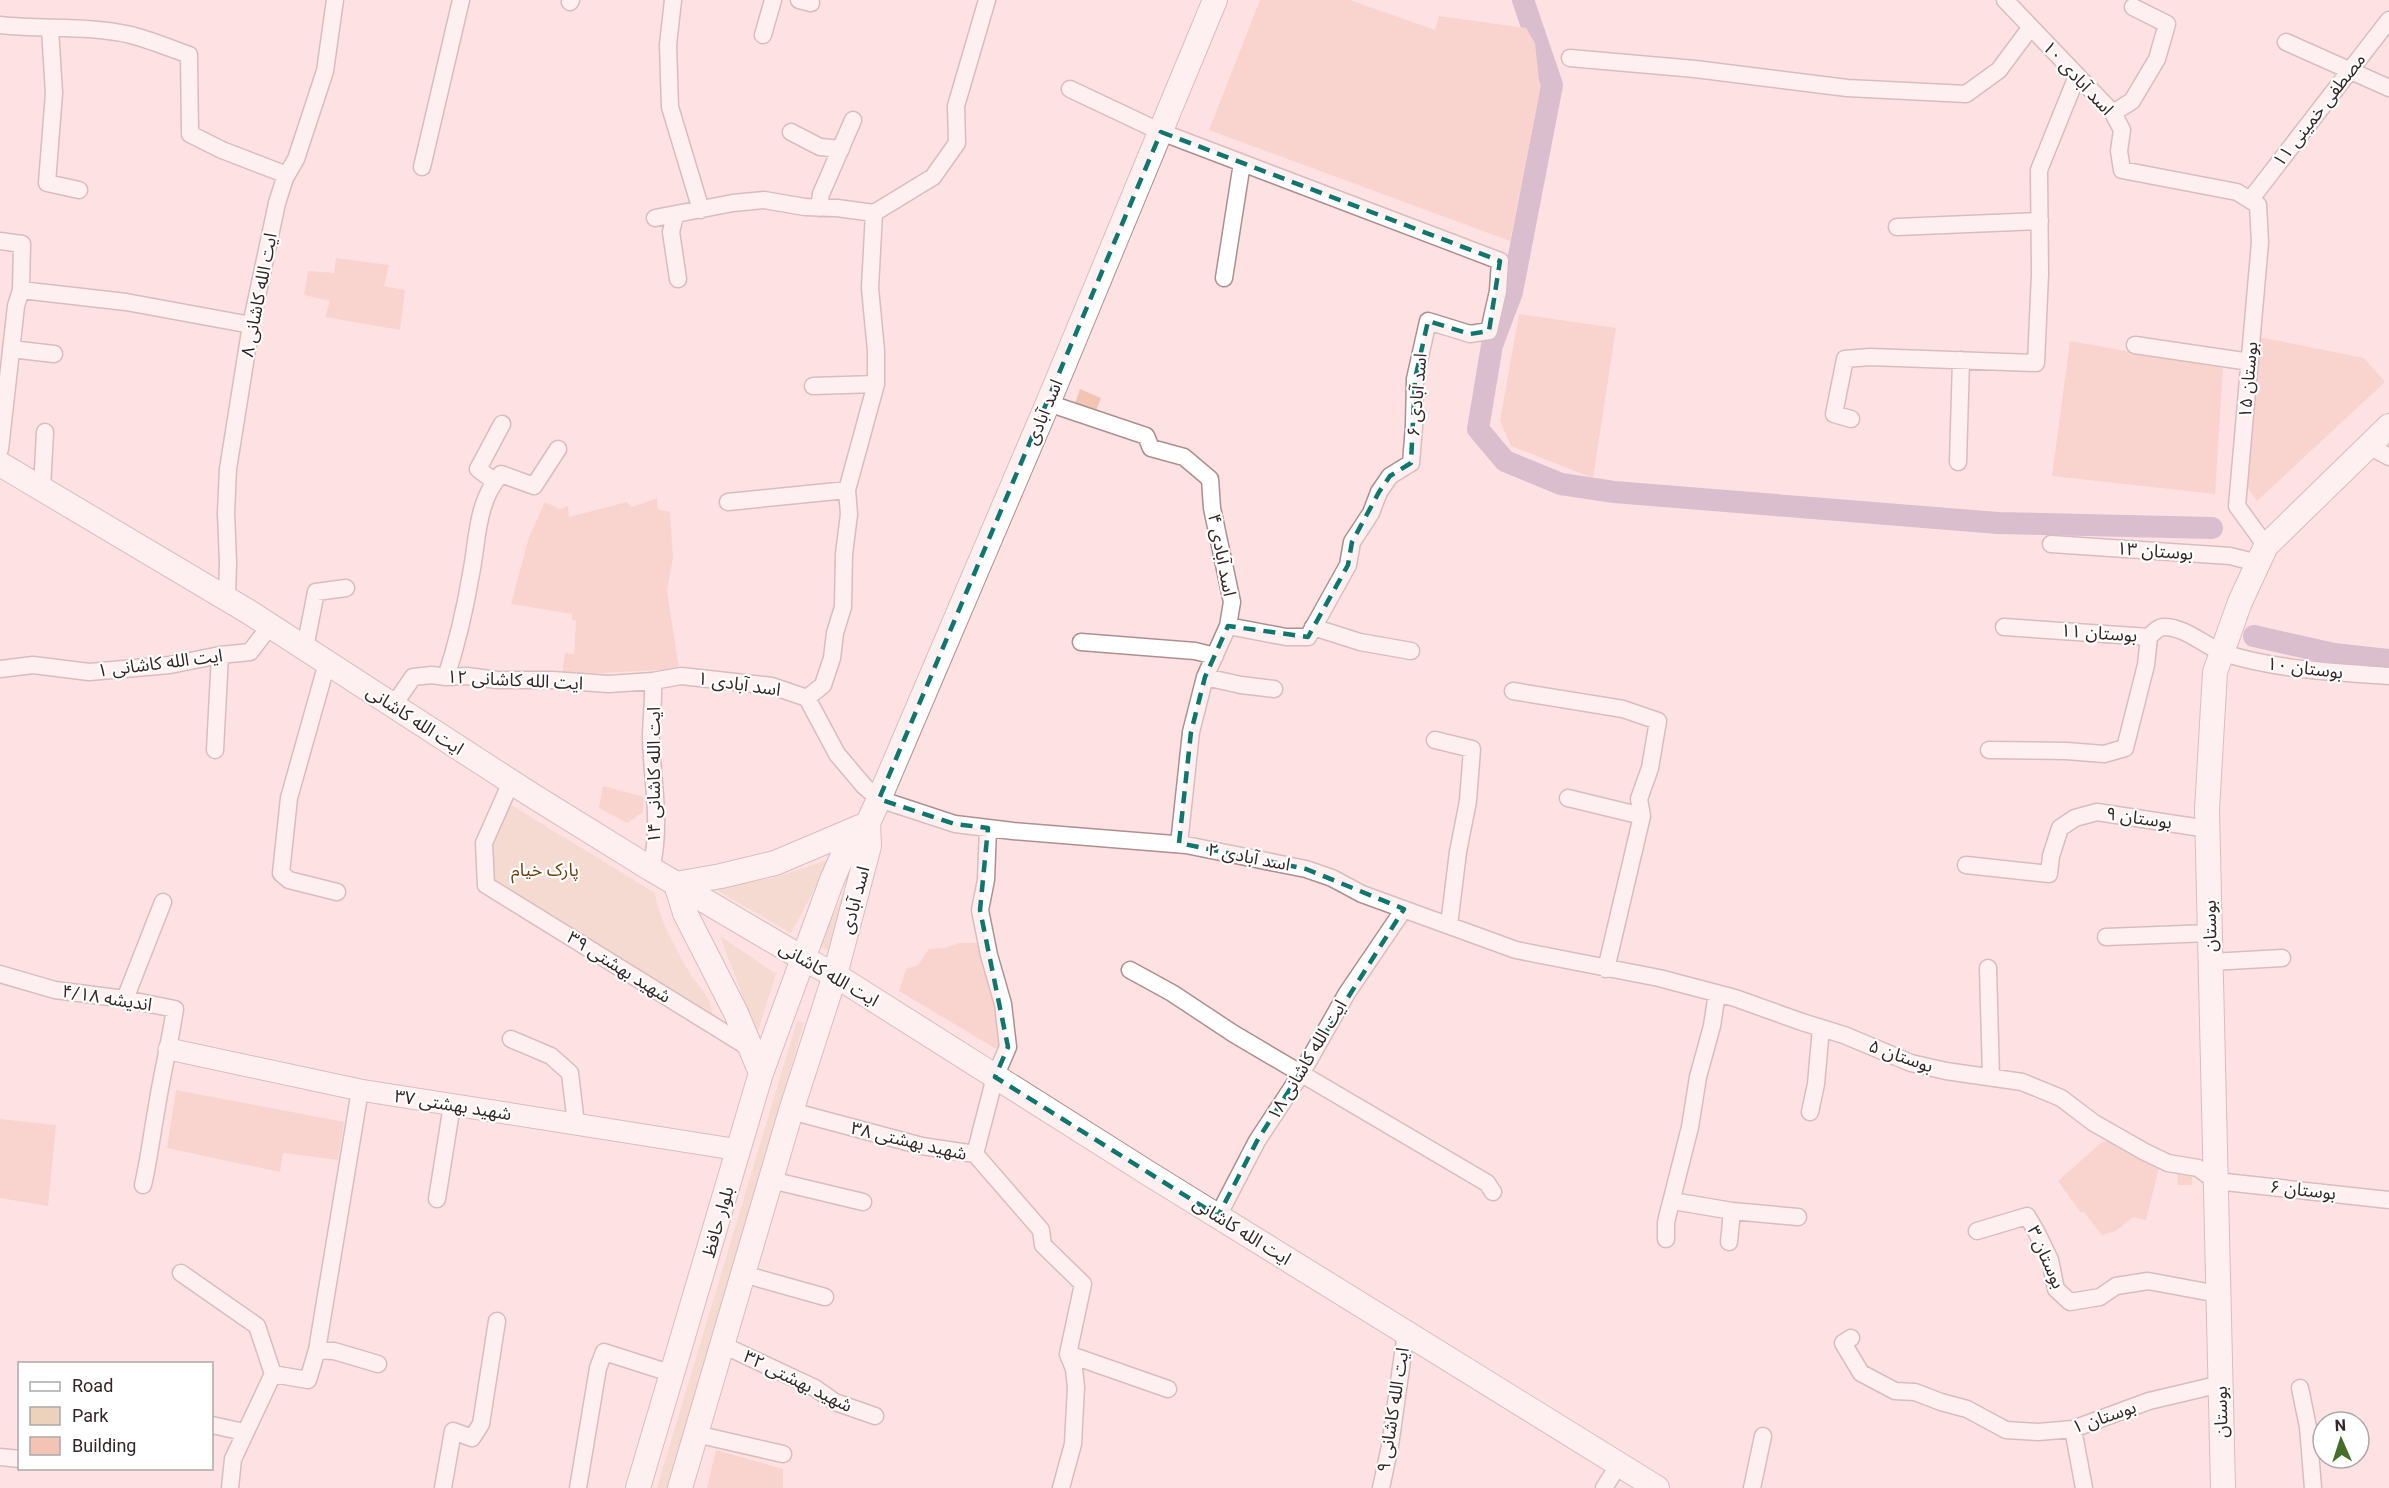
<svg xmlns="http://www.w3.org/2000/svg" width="2389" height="1488" font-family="Roboto,'Noto Sans Arabic',sans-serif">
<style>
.green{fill:#ecd1bb}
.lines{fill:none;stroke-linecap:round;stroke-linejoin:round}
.canal{stroke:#b192b2;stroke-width:22}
.building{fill:#f3c3b4}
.minor-casing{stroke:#ae8f91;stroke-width:19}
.tertiary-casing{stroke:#ae8f91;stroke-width:23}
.secondary-casing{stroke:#ae8f91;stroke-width:26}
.minor{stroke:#fff;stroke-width:16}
.tertiary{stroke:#fff;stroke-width:21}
.secondary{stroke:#fff;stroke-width:24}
.marked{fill:none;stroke:#0f766e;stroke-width:4.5;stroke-dasharray:12 8;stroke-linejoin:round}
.labels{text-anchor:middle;stroke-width:4.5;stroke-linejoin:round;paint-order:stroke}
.street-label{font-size:18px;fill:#332627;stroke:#fff}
.park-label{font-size:18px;fill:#6d3f0c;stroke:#fff}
</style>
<rect width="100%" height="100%" fill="#fde1e3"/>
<path class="green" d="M508,803L655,893C657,916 679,955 691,975C700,988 713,999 712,1015L492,883L490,842Z
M831,859L791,933L713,888L773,878Z
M854,871L831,952L818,946Z
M720,936L776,974L757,1034Z
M797,1021L804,1023L668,1488H657Z"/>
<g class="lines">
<path class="canal" d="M1523,0L1552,85L1512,292L1492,345L1478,429L1505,461L1561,484L1614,492L1998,523L2212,528
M2254,636L2334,654L2389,660"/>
</g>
<path class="building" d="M1260,0H1350L1435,30L1439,16L1526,28L1535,43L1540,90L1510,241L1209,130Z
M336,258L389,265L384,286L405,290L400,330L325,317L330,301L304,295L308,271L334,273Z
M1519,314L1616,328L1593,478L1511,446L1500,421Z
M2259,337L2364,358L2385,382L2257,501L2245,484Z
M2070,341L2223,368L2215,494L2052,476Z
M1080,389L1101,398L1096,411L1075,403Z
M657,498L658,509L670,512L673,558L667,591L679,669L562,675L565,653L574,654L576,621L572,620V614L511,604L529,537L545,502L560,509L568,506L569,517L627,502L632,507Z
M603,786L644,797L643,812L627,823L599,808Z
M959,943H981L1003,1053L899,991L906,969L918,965L929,949L945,948Z
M176,1090L344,1122L338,1160L283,1153L280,1172L167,1148Z
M0,1119L56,1125L48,1206L0,1198Z
M2111,1141L2124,1147L2137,1158L2159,1168L2146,1220L2133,1217L2116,1231L2102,1235L2084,1212L2081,1213L2058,1181L2102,1142Z
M2177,1172H2192V1185H2178Z
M716,1450L783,1469V1488H707Z"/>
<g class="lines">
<defs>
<path id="minor" d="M673,0L668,45L670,107L701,210
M799,0L811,3
M2005,0L2113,113L2122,130L2119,151L2122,170L2237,192L2258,205L2260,242L2237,506L2266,546
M570,2L571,0
M0,25C43,30 89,25 131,35C150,40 170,48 189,55L190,134L222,150L287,175
M50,29L54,93L47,183L79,190
M763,35L773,0
M2286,42L2389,88
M1570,58L1695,69L1847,88L1966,94L1999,70L2031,27
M1070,89L1161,132L1500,261L1498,291L1489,331L1470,334L1428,321L1415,379L1414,426L1411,463L1390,476L1379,492L1371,513L1352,542L1348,565L1308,637H1286L1228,626
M2113,113L2132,101L2157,59L2167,24L2133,7
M791,132L820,147L841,149
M422,167L461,0
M2250,200L2389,20
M819,208L821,194L853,120
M675,216L671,232L678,279
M655,218L733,203L764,200L805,207L837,208L874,213L933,177L957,143L956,106L987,0
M1897,227L2040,221
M0,241L22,244L21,290L16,306L0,449
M1224,278L1242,163
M21,290L126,302L251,325
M2135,345L2250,362
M11,349L54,354
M813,386L876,384
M1048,403L1146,436L1151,448L1184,457L1210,479L1212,508L1232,602L1228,626L1205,677L1191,732L1179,844
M1851,419L1834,414L1845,359L1870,357L2036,363L2040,274L2039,170L2077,76
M2369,446L2389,457
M1958,462L1961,360
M494,481L478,469L502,424
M42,488L45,432
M728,502L847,490
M2051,544L2230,556L2258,563
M227,599L228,562L226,513L228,469L251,325L277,203L285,178L296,159L325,71L335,0
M1313,627L1360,642L1411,651
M2004,627L2149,637C2153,633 2158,627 2164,627C2186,627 2204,646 2224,653C2276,670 2335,672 2389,676
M1081,642L1195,651L1215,656
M305,648L316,592L346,588
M327,663L289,798L281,873L289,880L337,892
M0,669L33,665L89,672L170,665L220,655L250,652L270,626
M446,677C457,644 465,609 471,574C478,539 476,502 501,474L534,486L558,449
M1205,677L1241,685L1274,689
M1513,691L1623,709L1658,721L1650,768L1639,799L1642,816
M807,698L823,685L832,658L835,633L843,607L844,554L849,514L847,490L876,384V351L870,288L874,213
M393,706L413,677L432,675L446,677L467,676L497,680H552L609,684L653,681L681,676L772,686L807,698L837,754L864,786L879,799L955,824L1013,831L1186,845L1306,869L1332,878L1362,894L1516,950L1659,978L1735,998L1802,1022L1844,1035L1911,1063L1946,1071L2022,1082L2061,1098L2094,1123L2145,1152L2168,1163L2198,1168L2216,1181L2389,1200
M1435,740L1472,749L1468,801L1458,852L1449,925
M215,750L220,655
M1989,750L2067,751L2104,754L2125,748L2146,665L2149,637
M511,782L484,843L486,885L751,1049
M1568,798L1642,816L1606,969
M1966,865L2049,874L2051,856L2060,828L2075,818L2097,812L2208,829
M651,869C662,823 652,783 651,738C651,719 654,700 653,681
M2106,937L2210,933
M2211,962L2282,958
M1988,968L1991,1076
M1130,970L1172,993L1234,1034L1487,1183L1493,1192
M0,974L55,990L125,999L175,1009C170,1042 162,1074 157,1106C152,1133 149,1159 143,1185
M125,999L163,902
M511,1039L551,1056L570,1073L576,1124
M791,1111L922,1146L975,1154L1041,1230L1043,1245L1083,1284L1068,1354L1074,1369L1076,1387L1073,1444L1061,1488
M1810,1112L1816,1084L1821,1028
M975,1154L995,1077L1008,1047L1003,1004L989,955L980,910L986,880L988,828
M771,1180L863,1202
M437,1199L452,1105
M1673,1201L1732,1211L1798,1217
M1218,1216L1257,1141L1301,1074L1347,993L1404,909
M1977,1231L2027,1216L2036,1231L2050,1260L2056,1289L2070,1302L2100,1297L2116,1286L2148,1281L2218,1294
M1666,1239V1222L1690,1127L1698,1077L1712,1026L1717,993
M1729,1242L1732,1211
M181,1273L257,1326L273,1374
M743,1274L825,1297
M1851,1338L1843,1343L1861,1373L1895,1391L1915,1392L1941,1402L1967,1409L2006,1430L2038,1432L2073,1429L2149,1401L2221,1384
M723,1345L815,1388L835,1402L875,1416
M317,1350L334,1351L378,1364
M1068,1354L1168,1389
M2300,1388L2308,1427L2313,1488
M212,1425L244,1432
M2073,1429L2084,1488
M696,1434L783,1454
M0,1457L20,1459
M230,1488L233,1459L273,1374L308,1380L317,1350L360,1090
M443,1488L453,1431L472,1438L481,1424L497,1321
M578,1488L598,1368L604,1352L673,1374
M1381,1488L1390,1446L1406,1332
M1604,1488L1619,1464
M1752,1488L1763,1436"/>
<path id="tertiary" d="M169,1049L360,1090L739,1150"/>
<path id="secondary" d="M0,464L249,612L530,794L651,869L802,958L835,975L1148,1173L1657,1488
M761,1073L736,1013L685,913L676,884L721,876L775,863L860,827
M638,1488L761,1073L832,880L850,839L868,823L879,799L1048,403L1215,0
M680,1488L791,1111L835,975L869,846L868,823
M2223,1488L2207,810L2215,672L2240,602L2266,546L2389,426"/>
</defs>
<use href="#minor" class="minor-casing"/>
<use href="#tertiary" class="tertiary-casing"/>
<use href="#secondary" class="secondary-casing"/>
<use href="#minor" class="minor"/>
<use href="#tertiary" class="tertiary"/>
<use href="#secondary" class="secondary"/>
</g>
<path d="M0 0H2389V1488H0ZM1161,132L1500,261L1489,331L1470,334L1428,321L1415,379L1411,463L1390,476L1379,492L1352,542L1348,565L1308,637L1228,626L1205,677L1191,732L1179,843L1306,869L1404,909L1257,1141L1218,1216L995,1077L1008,1047L980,910L988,828L955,824L879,799Z" fill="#fde1e3" fill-opacity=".55" fill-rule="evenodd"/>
<path class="marked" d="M1161,132L1500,261L1489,331L1470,334L1428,321L1415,379L1411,463L1390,476L1379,492L1352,542L1348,565L1308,637L1228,626L1205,677L1191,732L1179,843L1306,869L1404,909L1257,1141L1218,1216L995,1077L1008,1047L980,910L988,828L955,824L879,799Z"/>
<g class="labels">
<g class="street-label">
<text transform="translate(2078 78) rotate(47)" y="6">اسد آبادی ۱۰</text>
<text transform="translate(2319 110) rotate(-52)" y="6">مصطفی خمینی ۱۱</text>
<text transform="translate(259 295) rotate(-79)" y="6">ایت الله کاشانی ۸</text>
<text transform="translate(2248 380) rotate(-85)" y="6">بوستان ۱۵</text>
<text transform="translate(1417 395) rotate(-85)" y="6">اسد آبادی ۶</text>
<text transform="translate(1044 412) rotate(-67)" y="6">اسد آبادی</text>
<text transform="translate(2155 551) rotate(4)" y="6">بوستان ۱۳</text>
<text transform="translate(1222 555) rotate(79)" y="6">اسد آبادی ۴</text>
<text transform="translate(2099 633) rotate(4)" y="6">بوستان ۱۱</text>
<text transform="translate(160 663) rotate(-7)" y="6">ایت الله کاشانی ۱</text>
<text transform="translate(2305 668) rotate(7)" y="6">بوستان ۱۰</text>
<text transform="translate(515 680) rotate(3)" y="6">ایت الله کاشانی ۱۲</text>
<text transform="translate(739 684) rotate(8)" y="6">اسد آبادی ۱</text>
<text transform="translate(415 720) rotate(33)" y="6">ایت الله کاشانی</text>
<text transform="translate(654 775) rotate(-90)" y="6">ایت الله کاشانی ۱۴</text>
<text transform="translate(2139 818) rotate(8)" y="6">بوستان ۹</text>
<text transform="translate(1249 857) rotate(11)" y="6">اسد آبادی ۲</text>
<text transform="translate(855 900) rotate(-75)" y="6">اسد آبادی</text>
<text transform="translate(2210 926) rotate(-91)" y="6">بوستان</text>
<text transform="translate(619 967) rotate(32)" y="6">شهید بهشتی ۳۹</text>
<text transform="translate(829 974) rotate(30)" y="6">ایت الله کاشانی</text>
<text transform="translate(107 998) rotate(9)" y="6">اندیشه ۴/۱۸</text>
<text transform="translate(1901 1056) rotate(19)" y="6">بوستان ۵</text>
<text transform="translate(1307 1060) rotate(-59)" y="6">ایت الله کاشانی ۱۸</text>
<text transform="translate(453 1105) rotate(9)" y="6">شهید بهشتی ۳۷</text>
<text transform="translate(909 1141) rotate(13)" y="6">شهید بهشتی ۳۸</text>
<text transform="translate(2303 1190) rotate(6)" y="6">بوستان ۶</text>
<text transform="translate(718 1222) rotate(-74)" y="6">بلوار حافظ</text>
<text transform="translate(1242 1231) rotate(32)" y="6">ایت الله کاشانی</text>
<text transform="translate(2046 1257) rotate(66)" y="6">بوستان ۳</text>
<text transform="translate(798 1381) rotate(26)" y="6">شهید بهشتی ۳۲</text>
<text transform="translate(1393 1410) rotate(-81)" y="6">ایت الله کاشانی ۹</text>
<text transform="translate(2221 1412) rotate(-91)" y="6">بوستان</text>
<text transform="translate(2104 1417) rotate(-19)" y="6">بوستان ۱</text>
</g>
<g class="park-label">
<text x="545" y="876">پارک خیام</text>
</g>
</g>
<rect x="18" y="1362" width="195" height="108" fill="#ffffff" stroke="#ada8a9" stroke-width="1.5"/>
<rect x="30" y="1382" width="30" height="9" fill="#ffffff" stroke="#ada8a9" stroke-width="1.5"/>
<text x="72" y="1392" font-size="18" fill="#332627">Road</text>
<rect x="30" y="1407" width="30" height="18" fill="#ecd1bb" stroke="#ada8a9" stroke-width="1.5"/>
<text x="72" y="1422" font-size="18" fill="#332627">Park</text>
<rect x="30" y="1437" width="30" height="18" fill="#f3c3b4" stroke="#ada8a9" stroke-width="1.5"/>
<text x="72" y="1452" font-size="18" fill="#332627">Building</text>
<g transform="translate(2341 1440) rotate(357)"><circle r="28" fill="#ffffff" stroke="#ada8a9" stroke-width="1.5"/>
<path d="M0-4.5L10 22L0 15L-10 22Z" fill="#456e29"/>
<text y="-9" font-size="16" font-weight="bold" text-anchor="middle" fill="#332627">N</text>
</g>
</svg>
